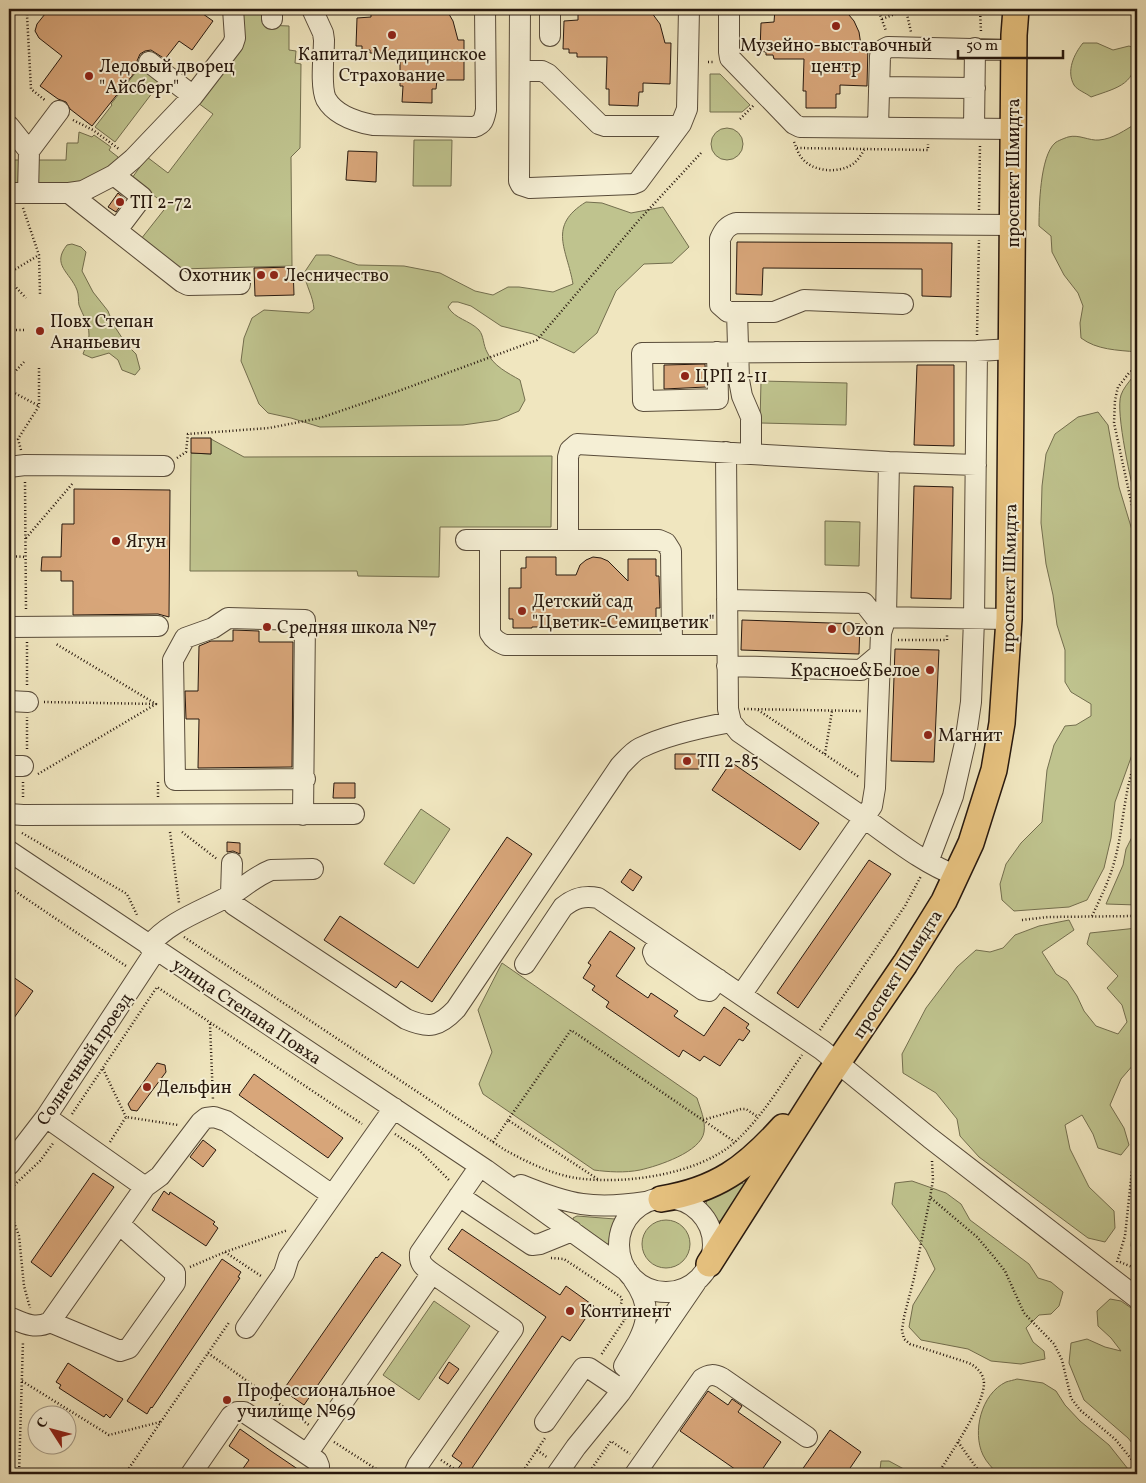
<svg xmlns="http://www.w3.org/2000/svg" width="1146" height="1483" font-family="Vollkorn,serif">
<style>
.green{fill:#bfc38e;stroke:#736e4e}
.building{fill:#d8a67a;stroke:#27180e}
.lines{fill:none;stroke-linecap:round;stroke-linejoin:round}
.minor-casing{stroke:#594c3a;stroke-width:22}
.major-casing{stroke:#27180e;stroke-width:28}
.path{stroke:#27180e;stroke-width:2.5;stroke-dasharray:1 2.5;stroke-linecap:butt}
.minor{stroke:#f5efd5;stroke-width:20}
.major{stroke:#e8c380;stroke-width:25}
.poi-dot{fill:#8f2418;stroke:#f5efd5;stroke-width:2}
.labels{text-anchor:middle;stroke-width:4;stroke-linejoin:round;paint-order:stroke}
.poi-label{font-size:18px;fill:#27180e;stroke:#f5efd5;text-anchor:start}
.street-label{font-size:18px;fill:#27180e;stroke:#f5efd5}
</style>
<rect width="100%" height="100%" fill="#f0e6bf"/>
<filter id="stains"><feTurbulence type="fractalNoise" baseFrequency=".004" numOctaves="4"/><feColorMatrix values="0 0 0 0 .2 0 0 0 0 .09 0 0 0 0 .02 0 0 0 .5 -.17"/></filter>
<radialGradient id="worn" r=".72"><stop offset=".6" stop-color="#630" stop-opacity="0"/><stop offset="1" stop-color="#630" stop-opacity=".3"/></radialGradient>
<path class="green" d="M241,9H265L264,25L289,26V50L296,51L295,63L301,64L300,148L291,157L292,266L179,269L141,239L167,206L132,178L147,157L168,173L213,114L198,103Z
M1083,43H1097L1113,50L1129,46L1137,49C1137,85 1119,87 1091,97C1086,93 1077,90 1074,85C1066,71 1074,54 1083,43Z
M143,63L162,80L115,142L95,127L112,105L111,104Z
M710,74H720L750,105L742,112H710Z
M1137,123V352C1117,350 1097,350 1081,338L1080,323L1083,306L1078,293L1064,275L1052,252L1051,236L1039,226C1039,207 1040,156 1055,143C1057,141 1065,138 1068,137C1079,134 1089,141 1099,140C1113,139 1125,130 1137,123Z
M711 144a16 16 0 1 1 32 0a16 16 0 1 1-32 0Z
M79,132L92,137L94,135L111,147L109,150L118,157V160L115,164L75,184L38,183L36,160H66L67,143H78Z
M414,140H452L451,186H413Z
M9,160H22L20,184L9,185Z
M586,202L602,203L631,213L663,207L689,247L672,263L644,264L616,291L597,333L574,353L533,334L501,326L471,306L458,302H452L448,307C455,319 469,320 479,330C484,336 483,345 487,352C493,366 508,373 520,380L525,400L519,411L498,420L463,425L320,427L291,418L268,413L259,404L241,361L244,338L252,318L264,310L309,313L314,309C313,296 306,286 304,273L316,255H329L358,265L404,266L440,273L475,291L493,295L508,287H519L553,292L573,284C567,249 547,226 586,202Z
M72,244L81,247L86,252L82,271L93,292L108,311L113,324L126,344L136,354L140,369L135,375L122,370L118,360L109,353L92,358L83,354C85,348 89,341 89,335C89,323 83,316 79,305C78,301 79,295 77,290C70,272 51,265 67,245Z
M1137,377V506C1132,486 1115,412 1121,395C1123,389 1128,383 1132,378Z
M761,381L847,383L846,425L760,423Z
M1098,412L1108,425L1119,487L1132,530L1137,541V741L1115,802L1111,838L1104,868L1087,900L1069,907L1014,911L1002,900L1000,884L1006,864L1021,843L1042,822L1047,770L1054,745L1065,726L1076,725L1091,716V704L1071,692L1065,682V650L1057,625L1053,595L1046,564L1041,523L1042,486L1046,454L1055,434L1078,417Z
M211,439L244,457L552,456L551,527H440L439,577L358,576L357,571H190L191,453L211,454Z
M825,521L860,522L859,566L825,565Z
M421,809L450,829L414,884L384,864Z
M1137,827V905L1106,904L1123,865L1126,849Z
M1069,920L1074,930L1042,952L1056,974L1067,981L1077,996L1084,1011L1096,1026L1118,1034L1127,1022L1122,1005L1107,988L1118,976L1087,944L1090,933L1137,928V1067L1134,1064L1121,1079L1110,1105L1124,1128L1129,1145L1121,1155L1098,1148L1093,1134L1082,1115L1065,1125L1070,1149L1089,1187L1114,1211L1115,1228L1105,1242L1088,1238L979,1157L960,1136L957,1119L936,1093L903,1073L902,1054L926,1008L957,967L976,950L990,952L1003,948L1015,935L1039,926Z
M502,963L697,1098C700,1108 706,1121 704,1132C701,1152 658,1166 640,1170C625,1173 608,1172 594,1170L483,1094L479,1084L492,1052L478,1010Z
M912,1181L946,1193L961,1204L970,1220L1029,1264L1038,1278L1051,1282L1063,1292L1059,1306L1051,1314L1039,1315L1026,1328L1033,1342L1044,1351L1045,1359L1021,1364L991,1361L968,1349L921,1340L909,1327L913,1305L935,1269L926,1250L892,1204L895,1183Z
M742,1183L745,1185L722,1221H718L706,1204L707,1200Z
M1137,1198V1255L1131,1246L1135,1201Z
M577,1216L615,1219L610,1243L607,1244L574,1222L573,1218Z
M642 1244a24 24 0 1 1 48 0a24 24 0 1 1-48 0Z
M1110,1299L1121,1301L1137,1312V1449L1128,1438L1084,1400L1069,1363L1071,1343L1087,1339L1105,1347L1121,1351L1111,1338L1098,1326L1097,1311Z
M434,1301L470,1326L419,1400L383,1375Z
M1017,1379L1043,1383L1056,1391L1065,1405L1080,1421L1109,1445L1132,1474H997C993,1468 986,1462 983,1455C972,1432 981,1394 1006,1382C1009,1381 1014,1380 1017,1379Z
M881,1461H889L913,1474H881L880,1470Z"/>
<path class="building" d="M49,9H196L213,21L192,50L179,41L165,59L151,50L145,51L140,54L137,61L139,67L92,126L70,109L66,102L58,99L40,86L62,56L39,38L35,31L37,24Z
M371,9H446L453,21L458,40H464V80H437L436,89H432V103L402,102L403,86H400V54L370,53V50H362V46H356L357,18L371,17Z
M578,9H649L660,24L665,43H671L670,84L643,83V92H639L638,106L609,105V89H606L607,57H577V53H569V49H563L564,21L578,20Z
M775,9H844L854,21L859,32L861,45H868L867,86L840,85V94H836V108H806V91H803L804,59H774L773,55H766V52L760,51L761,23L774,22Z
M348,151L377,152L376,182L346,180Z
M118,193L125,199L116,212L108,207Z
M737,242L952,243L951,297L922,296V269L763,268L762,295L736,294Z
M293,267L294,295L255,296L254,268Z
M705,364L706,387L664,389V365Z
M917,365H954V446L914,445Z
M191,438H211V454L191,453Z
M914,486L953,487L951,599L911,598Z
M74,489L170,490L169,617L158,614L73,615V581H61V571H41L42,557H61L62,524H74Z
M526,557H556V575H576L580,565L586,560L593,557L601,558L608,561L628,581V559H656V576H659L660,608H656V626H650L649,629H632V626L532,627V628H513V619H509V588H521V568H526Z
M742,620L860,624L859,654L741,650Z
M233,630L259,631V642H293L292,767L198,768L199,719H186L185,691H198L199,646L211,641H233Z
M895,649L939,650L934,762L891,761Z
M675,754H699V769H675Z
M731,762L819,823L800,850L712,790Z
M334,783H355V798H333Z
M507,837L532,854L432,1002L401,981L396,988L324,940L340,916L418,968Z
M227,842L240,843V854L233,851L227,852Z
M869,860L891,874L798,1008L777,993Z
M630,869L642,877L633,891L621,882Z
M610,931L635,948L616,976L648,998L651,993L678,1011L674,1016L704,1036L724,1007L749,1024L746,1028L750,1031L743,1041L739,1039L720,1066L704,1056L700,1061L683,1050L679,1057L606,1007L609,1002L592,990L595,986L583,978L591,965L588,963Z
M9,974L33,991L9,1025Z
M157,1063L165,1065L166,1072L137,1111L131,1110L128,1104Z
M254,1074L343,1138L328,1158L239,1095Z
M203,1140L216,1150L203,1167L190,1157Z
M93,1173L114,1187L51,1277L31,1262Z
M164,1191L169,1195L170,1192L215,1222L213,1224L218,1228L206,1246L152,1210Z
M462,1229L560,1295L566,1286L594,1306L570,1341L562,1336L468,1474H454L462,1463L452,1456L546,1317L448,1249Z
M382,1252L401,1265L304,1405L285,1392L289,1387L286,1386L376,1257L377,1258Z
M222,1259L241,1272L238,1277L240,1278L152,1408L151,1407L147,1414L127,1401Z
M449,1362L459,1369L448,1384L439,1378Z
M68,1363L123,1399L110,1418L106,1414L104,1417L59,1388L61,1385L56,1382Z
M708,1391L728,1405L732,1399L742,1406L738,1412L781,1442L759,1474H742L680,1431Z
M240,1429L271,1451L305,1474H239L249,1460L229,1446Z
M830,1430L861,1452L846,1474H799Z"/>
<g class="lines">
<defs>
<path id="minor" d="M312,9L323,33L324,40C324,55 320,86 326,99C335,115 357,122 373,125L474,127C483,124 484,120 486,110L485,9
M520,9L519,181L521,185L530,188L633,184L638,182L681,124L687,109L689,9
M550,9V36
M729,9V52L730,58L794,124L800,127L1014,129
M272,19V9
M149,62L193,96
M520,71H542L548,74L599,124L605,126H679
M879,87L975,88
M9,126L29,151
M878,127L880,56L884,49L888,47L1014,50
M974,128L975,48
M114,175L142,197L117,230
M9,193H69L83,191L114,175L133,159L193,96L233,44L235,38L233,9
M28,193L29,151L59,111
M69,193L182,282L188,285L240,284
M903,304L804,300L774,312H728L720,305V239C724,230 727,226 736,223L1013,225
M737,312L739,380L742,396L751,417V454
M717,352L718,399L643,401L642,353L977,351L1012,349
M726,452L728,709L731,722L739,732L864,818L872,806L875,788L881,633L886,617L889,462
M9,467L25,465L164,466
M568,539V457L570,450L577,444L889,462L976,465
M466,540H659L666,543L671,551L672,644
M490,540V633C494,640 498,642 505,645H727
M727,600L864,603L875,617L1009,619
M9,627L158,626
M727,666L861,670L880,654
M9,701L28,702
M9,766H23
M9,814L23,815L354,814
M303,815L305,620L228,618L213,628L185,638L173,660L175,780L305,779
M9,851L486,1170L627,1271
M928,862L953,796L965,743L971,702L974,619L977,351
M232,863L231,894L234,905L406,1019C429,1029 439,1027 456,1009L620,766C626,760 632,752 640,748C664,736 704,727 731,722
M660,940L653,952L655,957L703,990L709,991L718,979
M149,946C169,921 204,910 231,895C244,887 256,876 271,870L313,869
M525,964L563,907C574,898 584,895 598,898L822,1050L930,1138L1137,1298
M741,995L864,818C894,839 923,863 957,876
M46,1117L145,1187
M9,1165L46,1117L156,950
M521,1185C570,1205 593,1210 646,1202
M459,1196L532,1245L540,1244L572,1231
M619 1245a47 47 0 1 1 94 0a47 47 0 1 1-94 0Z
M9,1317C23,1323 35,1330 50,1322L145,1187L160,1176L201,1122L206,1118L214,1117L226,1121L332,1195
M50,1322L120,1351L129,1348L175,1283V1273L119,1224
M246,1328L284,1273L289,1257L394,1108
M624,1366C643,1333 658,1313 633,1279
M545,1422L583,1368H589L613,1384
M307,1454L432,1273
M191,1474L231,1416L237,1412H244L317,1461L319,1466V1474
M414,1474L418,1465L513,1329L432,1273C424,1267 419,1264 420,1253L480,1166
M557,1474L576,1447L620,1393L696,1282
M635,1474L702,1379C709,1374 714,1374 722,1378L807,1437"/>
<path id="major" d="M661,1199C717,1190 746,1168 783,1127
M709,1264L828,1077L905,964L944,901L971,843L994,770L1002,723L1009,619L1014,35L1016,9"/>
</defs>
<use href="#minor" class="minor-casing"/>
<use href="#major" class="major-casing"/>
<path class="path" d="M32,9L27,15L31,89L46,101
M878,9L886,31
M980,9L981,32
M906,10L911,32
M882,19L908,9
M708,62H715
M740,119L754,105
M73,120L93,130L119,149
M794,142C796,147 798,153 801,157C812,172 838,174 853,164C858,160 862,154 865,148
M797,148L928,150V144
M23,208L39,255L40,294
M979,210L980,145
M9,273L39,255
M9,280L26,298
M9,330H26
M977,335L979,240
M1137,367L1129,373L1118,387L1115,400L1114,423L1137,529
M9,378L24,362
M9,390L39,406
M21,450L18,439L39,406V368
M177,458L186,452L188,434L269,428L320,418L393,393L537,340L639,220L701,153
M25,482L26,609
M26,538L73,483
M9,556L26,557
M898,640H947V635
M27,642V687
M44,702L156,704
M744,709L861,711
M758,710L859,777
M27,749V717
M825,754L832,711
M38,774L156,704L56,644
M23,782V799
M158,782V799
M170,832L179,903
M182,832L217,859
M22,833L127,894L137,915L139,916
M9,887L126,966
M1092,916C1100,899 1109,881 1114,863C1124,828 1123,791 1137,757
M1022,920L1048,917L1137,916
M184,937L505,1150C527,1162 551,1174 576,1178C623,1185 698,1175 735,1142C762,1117 781,1085 802,1055
M210,1024L213,1100
M820,1030L905,906L921,876
M103,1069L126,1117
M72,1114L157,987L362,1124
M508,1120L571,1030L735,1142
M703,1120L741,1109H746L758,1117
M395,1134L419,1150L449,1180
M110,1142L126,1117L178,1125
M493,1142L508,1120L599,1180
M932,1161L933,1180L930,1198L914,1278L904,1317L902,1330L904,1339L910,1344L969,1363C977,1367 984,1374 984,1384C983,1407 950,1454 938,1474
M9,1190L40,1161L54,1142
M931,1198L977,1237L994,1257L1005,1271L1024,1313L1054,1344L1062,1360L1071,1398L1080,1410L1115,1439L1137,1466
M9,1209L19,1236L24,1286L30,1308
M225,1252L261,1276
M551,1258L564,1259L621,1297L622,1301L619,1310L625,1319L601,1355
M1117,1262L1125,1236L1132,1170L1137,1147
M1120,1262L1137,1269
M190,1267L225,1252L288,1230
M208,1353L309,1425
M22,1381L109,1435L160,1422
M334,1442L384,1474
M958,1442L981,1474
M537,1450L548,1458
M441,1460L462,1474
M19,1474L23,1341
M125,1474L230,1321
M521,1474L545,1438
M588,1474L611,1441L630,1454"/>
<use href="#minor" class="minor"/>
<use href="#major" class="major"/>
</g>
<g class="poi-dot">
<circle cx="836" cy="26" r="5"/>
<circle cx="392" cy="35" r="5"/>
<circle cx="89" cy="76" r="5"/>
<circle cx="120" cy="202" r="5"/>
<circle cx="261" cy="275" r="5"/>
<circle cx="274" cy="275" r="5"/>
<circle cx="40" cy="331" r="5"/>
<circle cx="685" cy="376" r="5"/>
<circle cx="116" cy="541" r="5"/>
<circle cx="522" cy="611" r="5"/>
<circle cx="267" cy="627" r="5"/>
<circle cx="832" cy="629" r="5"/>
<circle cx="930" cy="670" r="5"/>
<circle cx="928" cy="735" r="5"/>
<circle cx="687" cy="761" r="5"/>
<circle cx="147" cy="1087" r="5"/>
<circle cx="570" cy="1311" r="5"/>
<circle cx="227" cy="1400" r="5"/>
</g>
<g class="labels">
<g class="poi-label">
<text x="836" y="51" text-anchor="middle">Музейно-выставочный<tspan x="836" dy="21">центр</tspan></text>
<text x="392" y="60" text-anchor="middle">Капитал Медицинское<tspan x="392" dy="21">Страхование</tspan></text>
<text x="99" y="72">Ледовый дворец<tspan x="99" dy="21">"Айсберг"</tspan></text>
<text x="130" y="208">ТП 2-72</text>
<text x="251" y="281" text-anchor="end">Охотник</text>
<text x="284" y="281">Лесничество</text>
<text x="50" y="327">Повх Степан<tspan x="50" dy="21">Ананьевич</tspan></text>
<text x="695" y="382">ЦРП 2-11</text>
<text x="126" y="547">Ягун</text>
<text x="532" y="607">Детский сад<tspan x="532" dy="21">"Цветик-Семицветик"</tspan></text>
<text x="277" y="633">Средняя школа №7</text>
<text x="842" y="635">Ozon</text>
<text x="920" y="676" text-anchor="end">Красное&amp;Белое</text>
<text x="938" y="741">Магнит</text>
<text x="697" y="767">ТП 2-85</text>
<text x="157" y="1093">Дельфин</text>
<text x="580" y="1317">Континент</text>
<text x="237" y="1396">Профессиональное<tspan x="237" dy="21">училище №69</tspan></text>
</g>
<g class="street-label">
<text transform="translate(1013 173) rotate(-90)" y="6">проспект Шмидта</text>
<text transform="translate(1009 578) rotate(-89)" y="6">проспект Шмидта</text>
<text transform="translate(897 974) rotate(-57)" y="6">проспект Шмидта</text>
<text transform="translate(247 1011) rotate(34)" y="6">улица Степана Повха</text>
<text transform="translate(84 1059) rotate(-56)" y="6">Солнечный проезд</text>
</g>
</g>
<rect width="1146" height="1483" fill="none" stroke="#f0e6bf" stroke-width="30"/>
<rect x="10" y="10" width="1126" height="1463" fill="none" stroke="#27180e" stroke-width="2.5"/>
<rect x="15" y="15" width="1116" height="1453" fill="none" stroke="#27180e"/>
<g transform="translate(52 1430) rotate(306)"><circle r="24" fill="#f5efd5" stroke="#a39985"/>
<path d="M0-4L9 19L0 12L-9 19Z" fill="#8f2418"/>
<text y="-8" font-size="14" font-weight="bold" text-anchor="middle" fill="#27180e">С</text>
</g>
<path d="M958 50v8h105v-8" fill="none" stroke="#27180e" stroke-width="2.5"/>
<text x="966" y="50" font-size="15" fill="#27180e" stroke="#f5efd5" stroke-width="4" paint-order="stroke">50 m</text>
<rect width="100%" height="100%" filter="url(#stains)"/>
<rect width="100%" height="100%" fill="url(#worn)"/>
</svg>
